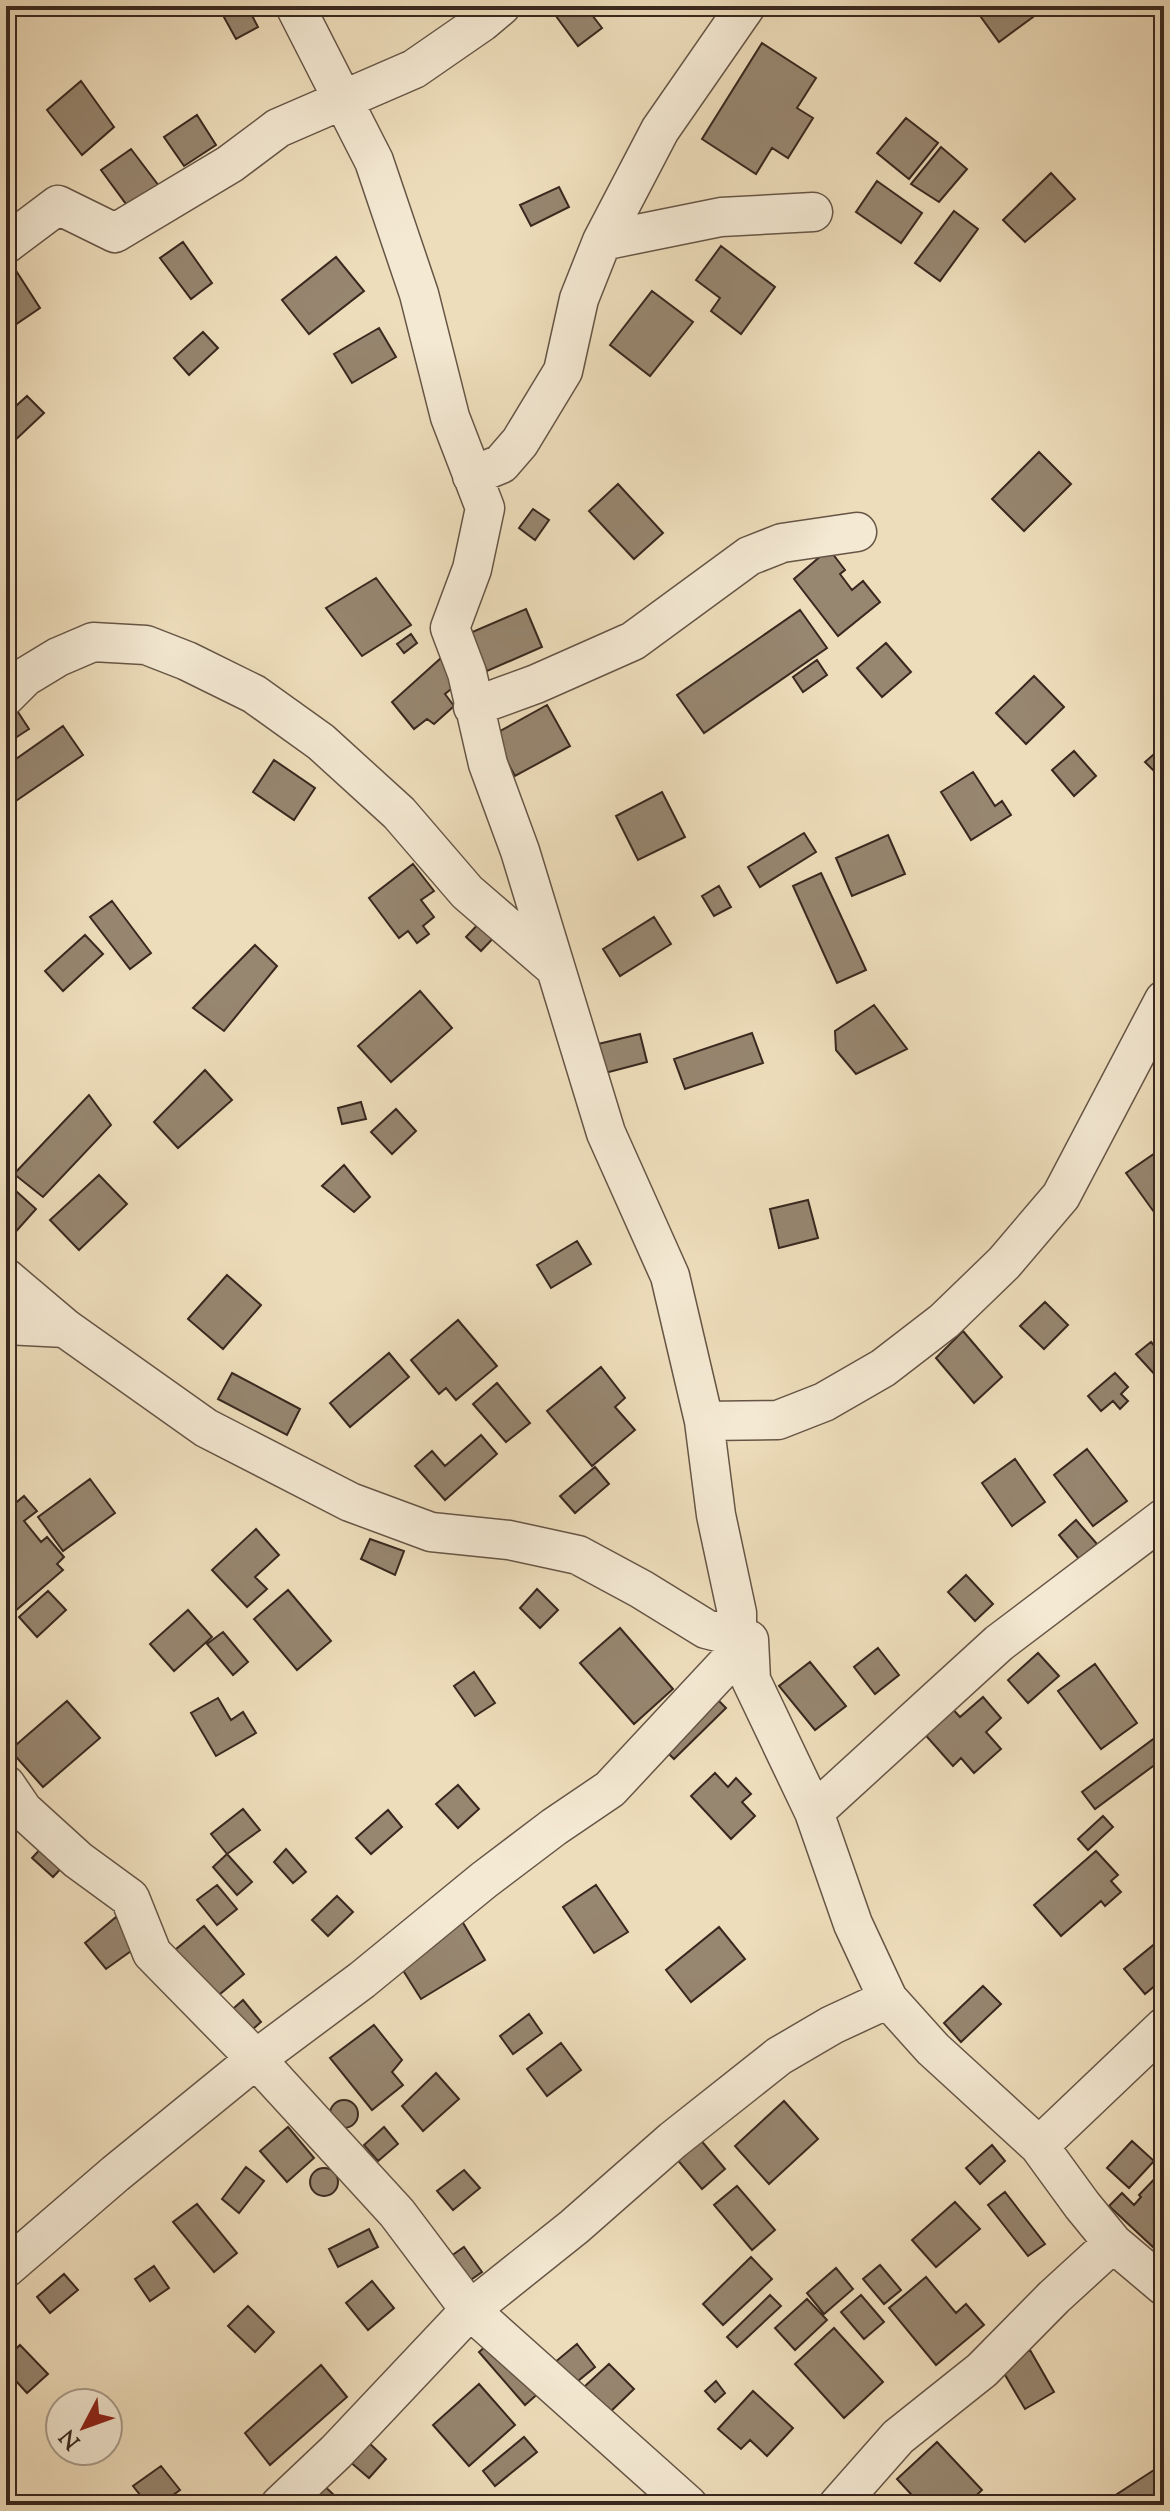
<svg xmlns="http://www.w3.org/2000/svg" width="1170" height="2511" font-family="'Sorts Mill Goudy',serif">
<style>
.building{fill:#978670;stroke:#39281f;stroke-width:2}
.lines{fill:none;stroke-linecap:round;stroke-linejoin:round}
.minor-casing{stroke:#665546;stroke-width:41}
.minor{stroke:#f4e9d3;stroke-width:38}
</style>
<rect width="100%" height="100%" fill="#edb"/>
<filter id="stains"><feTurbulence type="fractalNoise" baseFrequency=".0025" numOctaves="4"/><feColorMatrix values="0 0 0 0 .2 0 0 0 0 .09 0 0 0 0 .02 0 0 0 .5 -.17"/></filter>
<radialGradient id="worn" r=".72"><stop offset=".6" stop-color="#630" stop-opacity="0"/><stop offset="1" stop-color="#630" stop-opacity=".3"/></radialGradient>
<path class="building" d="M6,6H18L19,7L6,16Z
M228,6H247L258,27L236,39L220,10Z
M561,6H585L602,28L578,46L553,12Z
M973,6H1025L1033,17L999,42Z
M762,43L816,78L797,108L813,118L788,158L772,148L756,174L702,139Z
M81,81L114,127L82,155L47,110Z
M197,115L216,145L184,166L164,137Z
M906,118L938,143L909,179L877,153Z
M941,147L967,169L939,202L911,184Z
M131,149L159,186L129,208L101,170Z
M1051,173L1075,199L1025,242L1003,220Z
M877,181L922,213L901,243L856,212Z
M559,187L569,207L531,226L520,205Z
M954,211L978,229L940,281L915,263Z
M183,242L212,283L191,299L160,258Z
M721,246L775,287L741,334L711,311L720,298L696,280Z
M336,257L364,291L309,334L282,300Z
M13,266L40,308L6,331V270Z
M652,291L693,322L650,376L610,345Z
M379,328L396,357L352,383L334,354Z
M203,332L218,348L189,375L174,358Z
M27,396L44,413L11,444L6,438V415Z
M1039,452L1071,484L1024,531L992,499Z
M618,484L663,533L634,559L589,511Z
M533,509L549,520L535,540L519,528Z
M829,549L845,570L840,574L852,590L863,581L880,602L838,636L794,579Z
M376,578L411,625L362,656L326,608Z
M526,609L542,647L487,671L470,633Z
M800,610L827,648L704,733L677,695Z
M411,634L417,643L404,653L397,644Z
M886,643L911,672L882,697L857,668Z
M441,658L461,681L445,694L454,706L434,724L427,719L414,729L392,702Z
M817,660L827,675L803,692L793,677Z
M1034,676L1064,707L1026,744L996,713Z
M547,705L570,746L515,776L493,735Z
M16,709L29,729L6,744V715Z
M63,726L83,755L10,805L6,800V766Z
M1161,748L1164,750V772L1159,776L1145,762Z
M1074,751L1096,776L1074,796L1052,770Z
M274,760L315,788L294,820L253,792Z
M973,772L995,806L1002,801L1011,815L971,840L941,792Z
M662,792L685,837L638,860L616,816Z
M804,833L816,852L760,887L748,867Z
M888,835L905,874L852,896L836,858Z
M413,864L434,891L421,900L434,917L423,926L429,934L417,943L408,931L399,938L369,898Z
M821,873L866,970L837,983L793,886Z
M719,886L731,907L714,916L702,896Z
M112,901L151,953L130,969L90,917Z
M654,917L671,944L620,976L603,949Z
M484,918L499,932L481,951L466,937Z
M85,935L103,954L63,991L45,971Z
M255,945L277,966L224,1031L193,1008Z
M6,949L15,960L6,968Z
M420,991L452,1028L391,1082L358,1046Z
M874,1005L907,1049L856,1074L836,1050L835,1031Z
M752,1033L763,1063L685,1089L674,1059Z
M640,1034L647,1062L605,1073L598,1044Z
M205,1070L232,1100L178,1148L154,1122Z
M89,1095L111,1125L43,1197L14,1174Z
M361,1102L366,1119L342,1124L338,1108Z
M396,1109L416,1131L392,1154L371,1132Z
M1164,1147V1226L1126,1173Z
M344,1165L370,1197L354,1212L322,1186Z
M99,1175L127,1204L79,1250L50,1220Z
M6,1182L36,1209L11,1237L6,1232Z
M808,1200L818,1238L779,1248L770,1209Z
M577,1241L591,1264L551,1288L537,1265Z
M227,1275L261,1305L223,1349L188,1319Z
M1045,1302L1068,1325L1044,1349L1020,1326Z
M458,1320L497,1366L456,1400L446,1388L439,1394L411,1360Z
M963,1331L1002,1377L974,1403L936,1358Z
M1151,1342L1164,1357V1370L1157,1377L1136,1354Z
M389,1353L409,1377L350,1427L330,1403Z
M601,1367L625,1398L615,1407L635,1430L592,1466L547,1411Z
M232,1373L300,1409L287,1435L218,1399Z
M1115,1373L1128,1387L1121,1394L1128,1401L1120,1409L1113,1401L1101,1411L1088,1396Z
M497,1383L530,1423L506,1442L473,1404Z
M481,1435L497,1454L445,1500L415,1466L432,1451L445,1466Z
M1087,1449L1127,1501L1093,1526L1054,1475Z
M1015,1459L1045,1502L1012,1526L982,1483Z
M595,1467L609,1484L575,1513L560,1496Z
M90,1479L115,1513L63,1551L38,1517Z
M24,1496L37,1511L24,1521L41,1542L47,1537L64,1557L57,1564L63,1570L14,1612L6,1603V1511Z
M1076,1520L1097,1544L1079,1559L1059,1535Z
M256,1529L279,1555L255,1577L267,1589L247,1607L212,1570Z
M370,1539L404,1551L395,1575L361,1559Z
M966,1575L993,1604L975,1621L948,1592Z
M537,1589L558,1610L540,1628L520,1608Z
M288,1590L331,1641L297,1670L254,1619Z
M48,1591L66,1610L37,1637L19,1617Z
M188,1610L212,1637L174,1671L150,1644Z
M620,1628L673,1689L634,1724L580,1663Z
M223,1632L248,1662L233,1675L207,1644Z
M878,1648L899,1675L875,1694L854,1667Z
M1038,1653L1059,1676L1028,1703L1008,1680Z
M810,1662L846,1706L815,1730L779,1686Z
M1095,1664L1137,1723L1101,1749L1058,1691Z
M474,1672L495,1703L475,1716L454,1686Z
M710,1692L726,1708L674,1759L658,1743Z
M983,1697L1001,1718L986,1732L1001,1749L974,1773L961,1758L953,1766L921,1730L949,1705L960,1717Z
M218,1698L231,1720L243,1712L256,1733L216,1756L191,1713Z
M67,1701L100,1738L43,1787L10,1750Z
M1156,1737L1164,1749V1758L1095,1809L1082,1792Z
M715,1773L728,1787L736,1778L751,1794L742,1802L755,1816L731,1839L691,1796Z
M458,1785L479,1809L458,1828L436,1804Z
M243,1809L260,1830L227,1854L211,1834Z
M388,1810L402,1827L371,1854L356,1838Z
M1103,1816L1113,1827L1088,1850L1078,1839Z
M45,1844L66,1863L53,1877L32,1858Z
M286,1849L306,1872L293,1883L274,1862Z
M1096,1851L1118,1875L1111,1881L1121,1892L1105,1906L1101,1901L1061,1936L1034,1905Z
M227,1854L252,1882L237,1895L213,1867Z
M217,1885L237,1909L217,1925L197,1900Z
M596,1885L628,1932L594,1953L563,1907Z
M337,1896L353,1912L328,1936L312,1920Z
M459,1916L485,1960L421,1999L394,1956Z
M116,1917L138,1946L106,1969L85,1943Z
M204,1926L244,1974L214,1999L175,1950Z
M719,1927L745,1959L691,2002L666,1970Z
M1164,1930V1978L1145,1994L1124,1969L1163,1937L1160,1933Z
M983,1986L1001,2004L961,2042L944,2023Z
M243,2000L261,2022L246,2035L227,2014Z
M529,2014L542,2033L513,2054L500,2036Z
M374,2025L402,2060L392,2072L403,2085L372,2110L330,2058Z
M561,2043L581,2070L547,2096L527,2069Z
M436,2073L459,2099L423,2131L402,2106Z
M330 2114a14 14 0 1 1 28 0a14 14 0 1 1-28 0Z
M784,2101L818,2139L769,2184L735,2146Z
M288,2127L314,2158L287,2182L260,2151Z
M384,2127L398,2144L378,2161L364,2145Z
M699,2138L725,2169L702,2189L676,2158Z
M1132,2141L1154,2161L1129,2188L1107,2168Z
M992,2145L1005,2161L980,2184L966,2168Z
M246,2167L264,2181L239,2213L222,2199Z
M310 2182a14 14 0 1 1 28 0a14 14 0 1 1-28 0Z
M1164,2169V2236L1153,2247L1109,2206L1122,2193L1134,2205L1141,2197L1139,2195Z
M464,2170L480,2188L453,2210L437,2191Z
M737,2186L775,2230L752,2250L714,2205Z
M1005,2192L1045,2244L1028,2256L988,2205Z
M955,2202L980,2229L936,2267L912,2240Z
M197,2204L237,2253L214,2272L173,2222Z
M369,2229L378,2247L338,2267L329,2249Z
M464,2247L482,2272L462,2286L444,2261Z
M751,2257L772,2279L723,2325L703,2304Z
M880,2265L901,2290L884,2304L863,2279Z
M154,2266L169,2288L150,2301L135,2279Z
M836,2268L853,2289L824,2314L807,2293Z
M64,2274L78,2290L50,2313L37,2297Z
M926,2277L956,2313L966,2304L984,2325L936,2365L889,2308Z
M372,2281L394,2308L368,2330L346,2303Z
M770,2295L781,2306L737,2347L727,2337Z
M861,2295L884,2322L864,2339L841,2312Z
M807,2299L827,2320L795,2350L775,2328Z
M248,2306L274,2332L255,2352L228,2326Z
M6,2315L14,2326L6,2332Z
M834,2328L883,2382L844,2418L795,2364Z
M495,2338L541,2391L525,2405L479,2352Z
M577,2344L595,2367L573,2385L554,2363Z
M20,2345L48,2374L27,2393L6,2370V2358Z
M1030,2350L1054,2392L1025,2409L1001,2368Z
M609,2364L634,2389L609,2413L584,2387Z
M321,2365L347,2397L270,2465L245,2433Z
M716,2381L725,2393L715,2402L705,2391Z
M479,2384L515,2425L469,2466L433,2425Z
M753,2391L793,2428L767,2456L750,2440L741,2449L718,2429Z
M524,2437L537,2452L495,2486L483,2471Z
M367,2441L386,2459L369,2478L349,2461Z
M937,2442L982,2490L966,2505H921L897,2479Z
M161,2466L180,2490L159,2505H148L133,2486Z
M1157,2468L1164,2478V2505H1108L1105,2502Z
M317,2479L336,2497L328,2505H314L303,2495Z"/>
<g class="lines">
<defs>
<path id="minor" d="M602,241L721,217L813,212
M6,244L58,205L115,233L230,164L278,128L414,69L482,22L501,6
M472,476L501,464L520,442L563,371L579,299L602,241L660,130L746,6
M6,696L25,677L58,657L93,642L146,645L187,661L254,694L321,742L399,813L467,892L555,968
M473,707L536,684L633,641L749,556L782,543L857,532
M6,1278L65,1328L206,1428L350,1502L431,1532L509,1540L578,1555L641,1589L706,1629L749,1640L751,1680L814,1812L853,1924L888,1999L933,2049L1039,2146L1082,2205L1113,2243L1164,2286
M6,1325L65,1328
M704,1421L778,1420L824,1402L883,1368L944,1321L1004,1263L1061,1196L1164,1000
M6,1785L23,1810L78,1860L130,1898L152,1953L256,2059L397,2213L470,2310L688,2505
M814,1812L999,1643L1164,1518
M1039,2146L1164,2027
M6,2268L115,2174L256,2059L362,1980L484,1880L554,1827L610,1789L749,1640L737,1633V1613L716,1515L704,1421L670,1276L606,1133L520,851L488,764L467,673L450,628L472,569L485,508L450,417L419,294L374,161L295,6
M280,2505L336,2452L470,2310L574,2227L673,2140L779,2056L832,2025L888,1999
M838,2505L898,2437L982,2370L1054,2297L1113,2243"/>
</defs>
<use href="#minor" class="minor-casing"/>
<use href="#minor" class="minor"/>
</g>
<rect width="1170" height="2511" fill="none" stroke="#edb" stroke-width="32"/>
<rect x="8" y="8" width="1154" height="2495" fill="none" stroke="#39281f" stroke-width="4"/>
<rect x="16" y="16" width="1138" height="2479" fill="none" stroke="#39281f" stroke-width="2"/>
<g transform="translate(84 2427) rotate(229)"><circle r="38" fill="#f4e9d3" stroke="#a99c8b" stroke-width="2"/>
<path d="M0-6L14 30L0 20L-14 30Z" fill="#8f2418"/>
<text y="-12" font-size="22" font-weight="bold" text-anchor="middle" fill="#39281f">N</text>
</g>
<rect width="100%" height="100%" filter="url(#stains)"/>
<rect width="100%" height="100%" fill="url(#worn)"/>
</svg>
